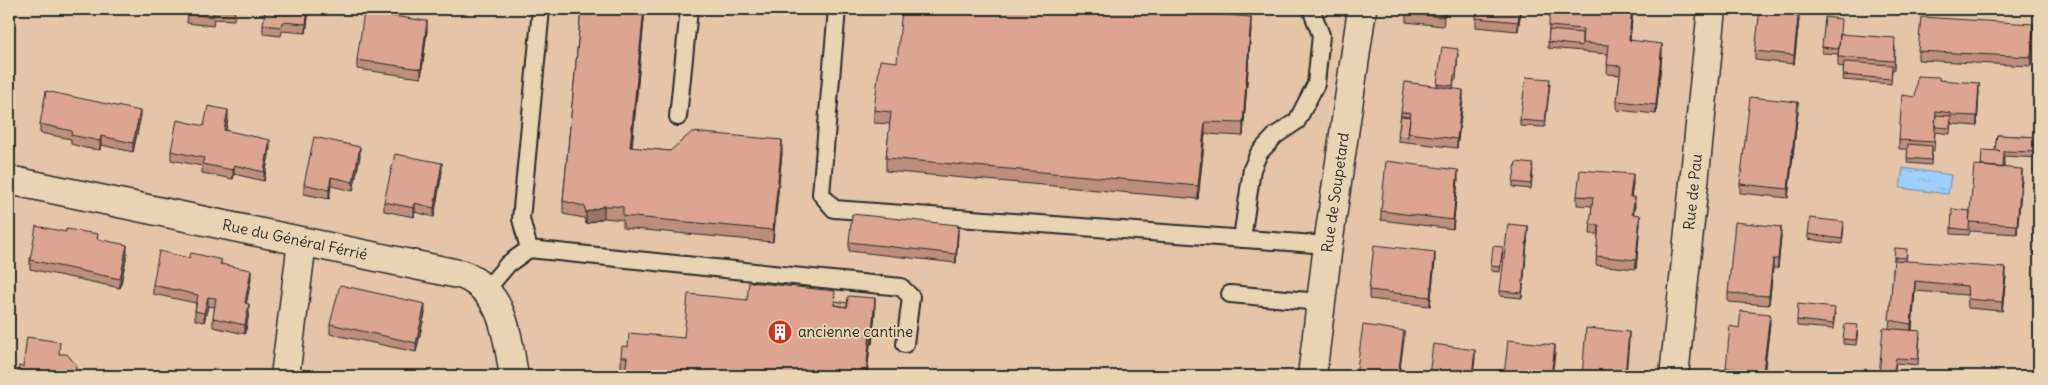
<svg xmlns="http://www.w3.org/2000/svg" width="2048" height="385" font-family="Delius,sans-serif">
<style>
.water{fill:url(#water-ripples);stroke:#6f8da7}
.lines{fill:none;stroke-linecap:round;stroke-linejoin:round}
.service-casing{stroke:#2b2b2b;stroke-width:20}
.minor-casing{stroke:#2b2b2b;stroke-width:31}
.service{stroke:#e8d3b2;stroke-width:16}
.minor{stroke:#e8d3b2;stroke-width:28}
.wall{fill:#bc8e7d;stroke:#2b2b2b}
.shaded-wall{fill:#997466;stroke:#2b2b2b}
.building{fill:#dba591;stroke:#2b2b2b}
.labels{text-anchor:middle;stroke-width:4;stroke-linejoin:round;paint-order:stroke}
.street-label{font-size:15px;fill:#2b2b2b;stroke:#e8d3b2}
.poi-label{font-size:15px;fill:#2b2b2b;stroke:#e8d3b2;text-anchor:start}
</style>
<defs>
<pattern id="water-ripples" width="26" height="14" patternUnits="userSpaceOnUse" patternTransform="scale(1.25)"><rect width="26" height="14" fill="#9dcffa"/><path d="M2 4q2-2 4 0t4 0M15 11q2-2 4 0t4 0" fill="none" stroke="#87b2d6"/></pattern>
</defs>
<rect width="100%" height="100%" fill="#e4c5a8"/>
<filter id="ink" filterUnits="userSpaceOnUse"><feTurbulence type="fractalNoise" baseFrequency=".02" numOctaves="2"/><feDisplacementMap in="SourceGraphic" scale="10" xChannelSelector="R" yChannelSelector="G"/><feConvolveMatrix kernelMatrix="1 2 1 2 8 2 1 2 1" color-interpolation-filters="sRGB"/></filter>
<g filter="url(#ink)">
<path class="water" d="M1903,168L1951,175L1948,194L1900,188Z"/>
<g class="lines">
<defs>
<path id="service" d="M837,9L821,194L834,209L1328,245
M678,117L689,9
M1242,239L1252,169L1259,153L1276,135L1297,121L1316,84L1321,35L1311,9
M529,249L521,219L541,9
M486,290L508,264L529,249L901,287L911,297L905,344
M1230,294L1320,302"/>
<g id="minor">
<path id="s1" d="M9,180L463,275C505,293 507,336 514,376"/>
<path d="M285,376L302,242"/>
<path id="s2" d="M1312,376L1328,245L1362,9"/>
<path id="s3" d="M1674,376L1712,9"/>
</g>
</defs>
<use href="#service" class="service-casing"/>
<use href="#minor" class="minor-casing"/>
<use href="#service" class="service"/>
<use href="#minor" class="minor"/>
</g>
<path class="wall" d="M132,9H157L156,12Z
M188,9H235L234,20L214,19L213,26L187,23Z
M309,9L306,33L282,31L281,36L263,34V25Z
M581,9H645L632,148L670,151L782,153L773,242L623,228V220L614,219L604,218L586,224L584,218L563,214V201Z
M1406,9H1445L1443,26L1406,22Z
M1521,9L1518,31L1476,27V18Z
M1633,9L1630,40L1662,53L1656,114L1617,110V101L1620,75L1607,74L1608,54L1582,52V51L1548,48L1549,26Z
M1799,19L1794,64L1755,60V51Z
M1251,29L1243,136L1205,134L1198,199L886,171V158L890,124L874,123V110L897,62Z
M427,30L421,78L357,69V60Z
M2033,33L2031,66L1918,60V51Z
M1840,34L1895,47L1894,70H1892L1891,84L1843,80L1844,67L1838,66V54L1822,53V47Z
M1458,54L1456,80H1454L1453,88L1463,99L1457,148L1398,141L1401,112L1437,86V84Z
M1939,80L1979,92L1977,126L1952,124L1951,122L1950,134L1935,132L1934,151H1932L1931,165L1907,163L1908,149H1899V140L1915,97Z
M1550,84L1545,127L1520,126V120Z
M1798,111L1788,198L1740,193V184Z
M140,120L133,152L101,145L100,150L85,148L71,144V139L40,133V124Z
M228,120L226,130L270,149L264,181L234,174L233,179L202,173V166L171,160V151L204,126Z
M1997,135L2039,137V158L2004,156V168L2022,178L2017,234L1970,231L1969,235L1951,234V228L1970,211L1981,166L1995,151Z
M360,156L353,191L331,186L329,199L304,194V184Z
M1533,169L1531,189L1513,187V182Z
M442,172L434,217L415,212L414,217L384,211V202Z
M1458,179L1453,229L1381,220V211Z
M1633,183L1631,197L1635,206L1633,214L1640,224L1636,269L1596,265L1598,234H1590L1592,206L1577,205V196Z
M1844,227L1842,244L1808,239V234Z
M1528,231L1522,298L1500,296V291Z
M958,234L956,263L849,251V242Z
M1781,236L1778,268H1773L1769,305L1728,302V293Z
M98,239L127,254L120,288L30,269V260Z
M1503,252L1500,272L1491,271V266Z
M1907,254L1906,261L2006,277L2002,311L1968,308L1967,295L1915,291L1912,330L1920,336L1918,365L1896,363L1894,376H1879L1889,329L1894,257Z
M189,258L222,264L251,279L246,303L249,313L245,334L213,327V318L215,307L208,306L204,322L195,320V311L196,303L153,294V285Z
M1435,261L1430,306L1369,299V290Z
M747,300L835,301L875,311L872,344H870L867,375L881,376H625L626,369H621V357L628,347L684,338Z
M425,313L416,352L330,334V324Z
M1835,313L1833,329L1797,326V320Z
M1770,323L1764,376H1726V368L1739,328Z
M1858,330L1856,345L1843,344V339Z"/>
<path class="shaded-wall" d="M308,9H309L306,33V24Z
M644,9H645L630,160V147Z
M1520,9H1521L1518,31V22Z
M1632,9H1633L1629,49V40Z
M1799,9V19L1794,64V55Z
M1251,17V29L1243,136V123Z
M427,21V30L421,78V69Z
M2033,24V33L2031,66V57Z
M1662,44V53L1656,114V105Z
M1979,83V92L1977,126V116Z
M1463,90V99L1457,148V139Z
M1798,102V111L1788,198V189Z
M228,110V120L224,139V130Z
M140,111V120L133,152V143Z
M1205,122V134L1198,199V186Z
M101,136V145L100,150V141Z
M270,140V149L264,181V172Z
M782,140V153L773,242V230Z
M360,147V156L353,191V182Z
M442,163V172L434,217V208Z
M234,165V174L233,179V170Z
M2022,169V178L2017,234V225Z
M1458,170V179L1453,229V220Z
M1633,174V183L1630,206V197Z
M331,177V186L329,199V190Z
M1635,197V206L1632,223V214Z
M415,203V212L414,217V208Z
M604,206V218L586,224V212Z
M1640,215V224L1636,269V260Z
M958,225V234L956,263V254Z
M1528,226V231L1522,298V293Z
M1781,227V236L1778,268V259Z
M127,245V254L120,288V279Z
M1435,252V261L1430,306V297Z
M1773,259V268L1769,305V296Z
M2006,268V277L2002,311V302Z
M251,270V279L245,312V303Z
M1915,281V291L1911,333V324Z
M208,297V306L204,322V313Z
M875,298V311L872,344V332Z
M249,304V313L245,334V325Z
M425,304V313L416,352V343Z
M1770,314V323L1763,376V372Z
M1404,331V340L1399,376H1398Z
M870,332V344L867,376H866Z
M1629,332V341L1626,376H1625Z
M1555,345V354L1552,376H1551Z
M1475,350V359L1473,376H1472Z"/>
<path class="building" d="M188,9H234V11L214,10L213,17L187,14Z
M265,9H308L306,24L282,22L281,27L263,25Z
M581,9H644L630,147L670,151L692,132L782,140L773,230L623,216V207L614,206H604L586,212L584,206L563,201Z
M902,9H1157L1251,17L1243,123L1205,122L1198,186L886,158L891,112L874,110L880,60L897,62Z
M1406,9H1444L1443,17L1406,13Z
M1477,9H1520L1518,22L1476,18Z
M1550,9H1632L1629,40L1662,44L1656,105L1617,101L1621,66L1607,65L1609,45L1582,43L1583,29L1549,26Z
M1760,9H1799L1794,55L1755,51Z
M364,12L427,21L421,69L357,60Z
M1825,17L1841,19L1839,49L1822,47Z
M1921,17L2033,24L2031,57L1918,51Z
M1549,30L1582,33V46L1548,42Z
M1840,34L1895,38L1894,61L1838,57Z
M1442,47L1458,49L1456,75H1454L1453,86L1437,84Z
M1844,62L1892,65L1891,79L1843,75Z
M1917,76L1939,77V80L1979,83L1977,116L1952,115L1951,113L1936,111L1934,142L1899,140L1902,95L1915,97Z
M1526,77L1550,79L1545,122L1520,120Z
M1405,82L1463,90L1457,139L1408,133L1411,113L1401,112Z
M46,91L140,111L133,143L101,136L100,141L85,138L71,135L72,131L40,124Z
M1750,97L1798,102L1788,189L1740,184Z
M208,106L228,110L224,130L270,140L264,172L234,165L233,170L202,164L204,158L171,151L177,120L204,126Z
M1936,115L1951,116L1950,128L1935,127Z
M1401,116L1410,117L1408,137L1398,136Z
M1997,135L2039,137V152L2004,151L2003,168L1981,166L1982,150L2000,151L1995,149Z
M314,137L360,147L353,182L331,177L329,190L304,184Z
M1908,144L1932,146L1931,160L1907,158Z
M395,154L442,163L434,208L415,203L414,208L384,202Z
M1386,161L1458,170L1453,220L1381,211Z
M1516,162L1533,164L1531,184L1513,182Z
M1974,165L2022,169L2017,225L1969,222Z
M1580,170L1633,174L1630,197H1635L1632,214L1640,215L1636,260L1596,256L1599,225L1590,224L1593,197L1577,196Z
M1952,209L1970,211L1969,230L1951,228Z
M852,214L958,225L956,254L849,242Z
M1810,218L1844,222L1842,239L1808,234Z
M1735,222L1781,227L1778,259H1773L1769,296L1728,293Z
M1508,224L1528,226L1522,293L1500,291Z
M36,226L66,232V229L98,234L97,239L127,245L120,279L30,260Z
M1374,245L1435,252L1430,297L1369,290Z
M1493,246L1503,247L1500,267L1491,266Z
M1895,248L1907,249L1906,258L1894,257Z
M159,251L189,258L191,253L205,256L222,260L220,264L251,270L245,303L249,304L245,325L213,318L216,298L208,297L204,313L195,311L198,295L153,285Z
M1894,260L2006,268L2002,302L1968,299L1967,286L1915,281L1911,324L1889,320Z
M749,282L835,291L834,305L847,307L848,296L875,298L872,332H870L866,375L881,376H642L625,375L627,357H621L622,346L628,347L629,333L684,338L688,294L747,300Z
M340,285L425,304L416,343L330,324Z
M835,301L848,303L847,307L834,305Z
M1798,304L1835,308L1833,324L1797,320Z
M1741,311L1770,314L1763,372L1726,368L1730,326L1739,328Z
M1845,324L1858,325L1856,340L1843,339Z
M1363,325L1404,331L1398,376H1356Z
M1586,328L1629,332L1625,376H1582Z
M1883,328L1920,331L1918,359L1896,358L1893,376H1879Z
M27,337L60,342L59,354H67L76,365L75,376H17L19,366L23,367Z
M1508,340L1555,345L1551,376H1504Z
M1433,344L1475,350L1472,376H1429Z
M201,372L232,376H200Z"/>
</g>
<defs>
<symbol id="building-disc" viewBox="-11 -11 22 22"><circle r="9.5" fill="#c8321e" stroke="#e8d3b2"/><path d="M-4-6H4V6H1V3H-1V6H-4ZM-2.5-4.3h1.7v1.8h-1.7ZM.8-4.3h1.7v1.8H.8ZM-2.5-1h1.7V.8h-1.7ZM.8-1h1.7V.8H.8Z" fill="#fff"/></symbol>
</defs>
<g fill-rule="evenodd">
<use href="#building-disc" x="766" y="318" width="28" height="28"/>
</g>
<g class="labels">
<g class="street-label">
<text dy="5" stroke="none"><textPath href="#s2" startOffset="185">Rue de Soupetard</textPath></text>
<text dy="5" stroke="none"><textPath href="#s3" startOffset="185">Rue de Pau</textPath></text>
<text dy="5" stroke="none"><textPath href="#s1" startOffset="292">Rue du Général Férrié</textPath></text>
</g>
<g class="poi-label">
<text x="798" y="337">ancienne cantine</text>
</g>
</g>
<rect width="2048" height="385" fill="none" stroke="#e8d3b2" stroke-width="30"/>
<rect x="15" y="15" width="2018" height="355" fill="none" stroke="#2b2b2b" stroke-width="2" filter="url(#ink)"/>
</svg>
